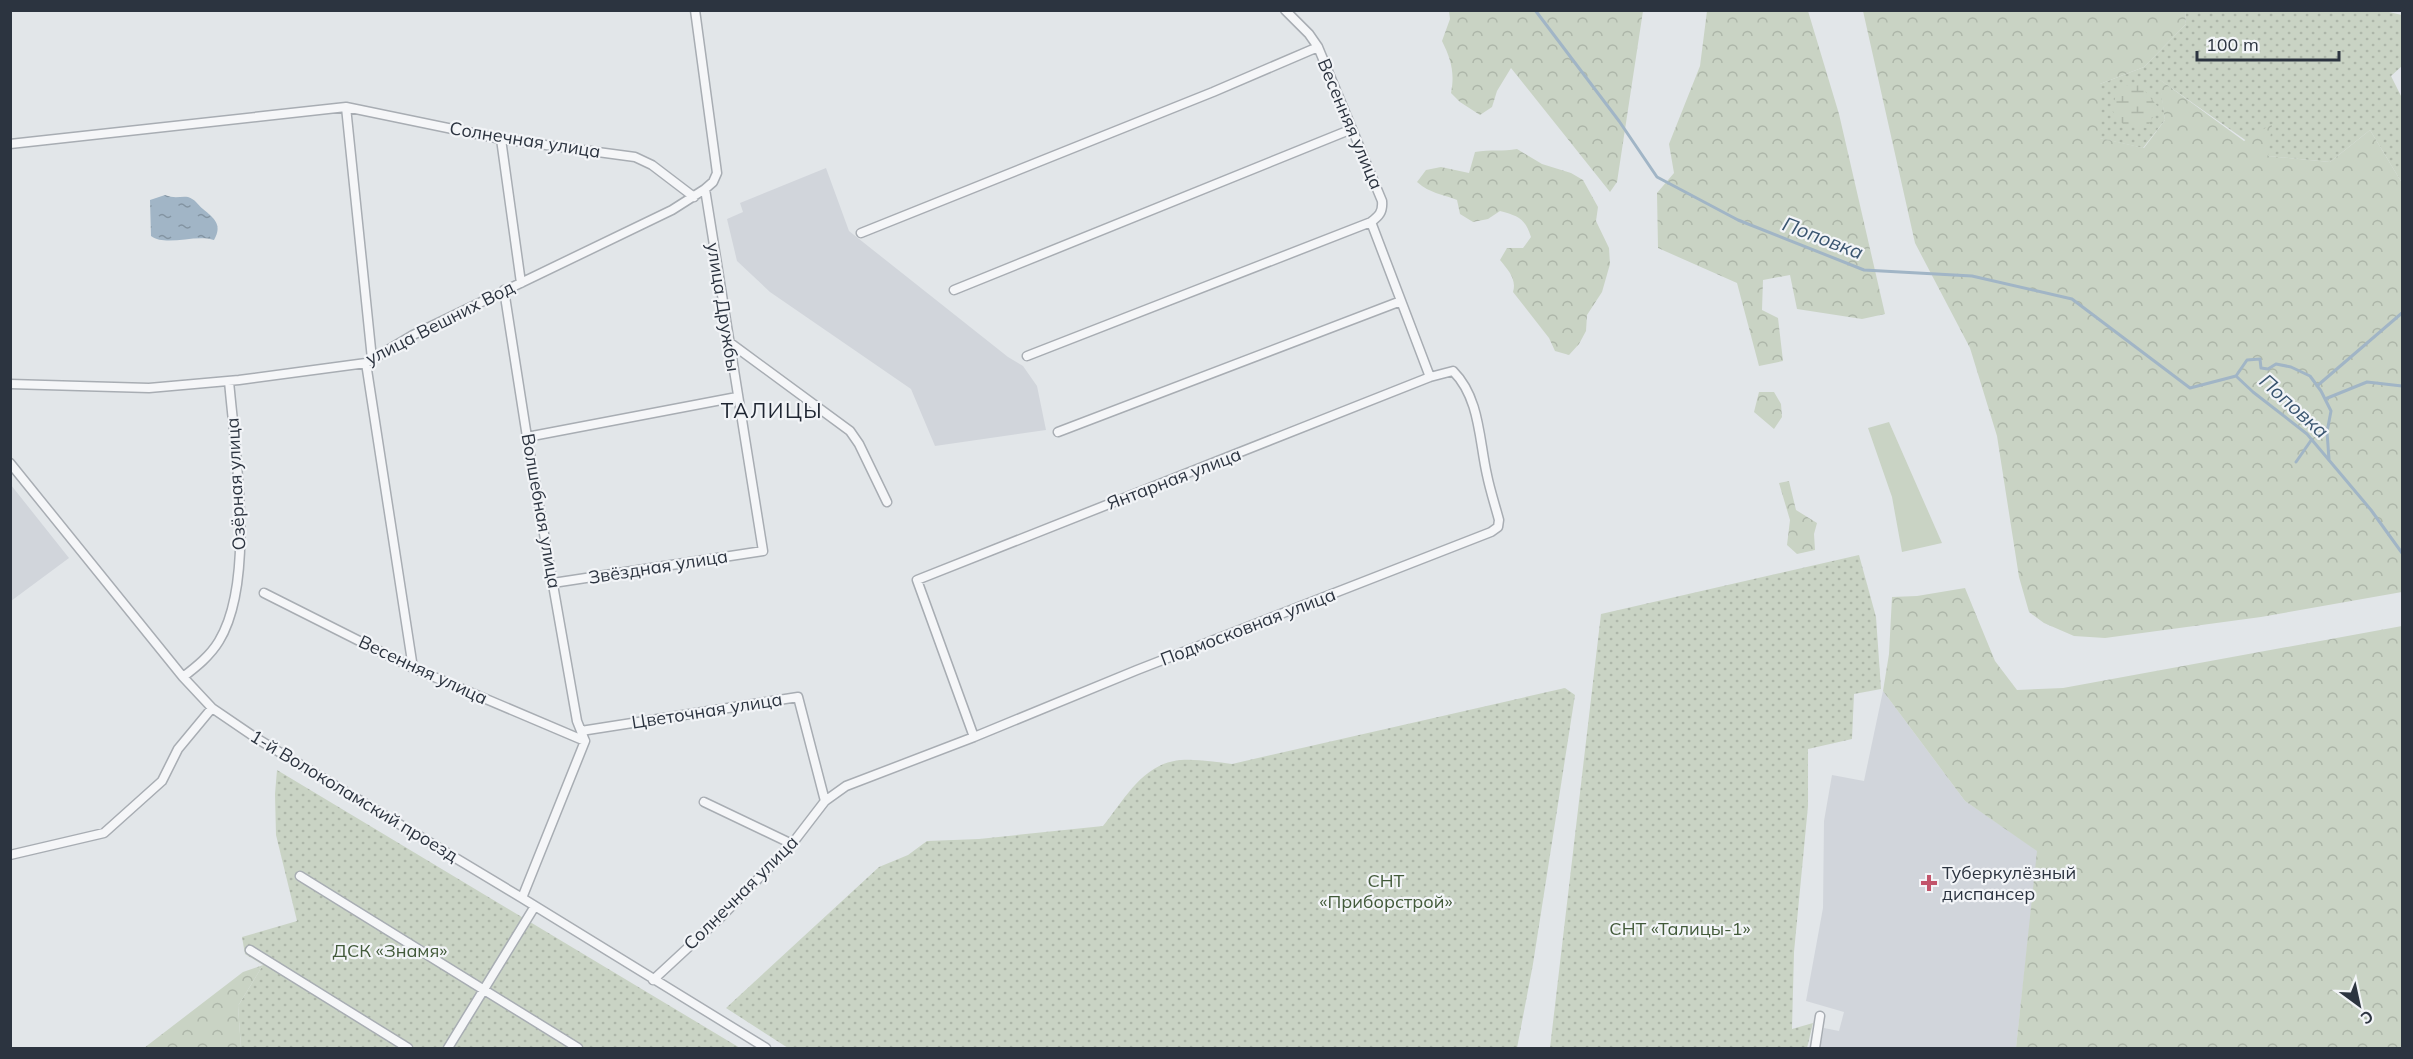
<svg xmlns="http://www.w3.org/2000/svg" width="2413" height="1059" font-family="Mulish,sans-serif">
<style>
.built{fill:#d1d5db}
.grass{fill:url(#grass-dots)}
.forest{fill:url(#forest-crowns)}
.wetland{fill:url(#wetland-marsh)}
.pitch{fill:#c9d3c4}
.water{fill:url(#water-ripples)}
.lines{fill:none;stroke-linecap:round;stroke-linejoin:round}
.stream{stroke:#a1b5c6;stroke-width:3}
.street-casing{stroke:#a8adb3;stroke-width:11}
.street{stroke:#f5f6f8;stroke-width:8}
.poi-dot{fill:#c2546b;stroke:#f2f4f7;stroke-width:2}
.labels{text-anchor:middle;stroke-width:4.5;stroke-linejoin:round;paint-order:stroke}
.street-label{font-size:18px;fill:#2c3440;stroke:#f2f4f7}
.poi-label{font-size:18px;fill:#2c3440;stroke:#f2f4f7;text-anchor:start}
.park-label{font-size:18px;fill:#425a3a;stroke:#f2f4f7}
.water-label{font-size:20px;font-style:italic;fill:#3a5570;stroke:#f2f4f7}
.quarter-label{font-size:21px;letter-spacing:1.5px;fill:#1e2531;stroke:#f2f4f7}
</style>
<defs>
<pattern id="grass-dots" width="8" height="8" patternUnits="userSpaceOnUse" patternTransform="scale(1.5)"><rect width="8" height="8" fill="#c9d3c4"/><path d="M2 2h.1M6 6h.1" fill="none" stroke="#adb6a9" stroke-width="1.8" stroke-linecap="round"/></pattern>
<pattern id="forest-crowns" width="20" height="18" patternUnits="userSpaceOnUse" patternTransform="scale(1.5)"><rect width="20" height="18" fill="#c9d3c4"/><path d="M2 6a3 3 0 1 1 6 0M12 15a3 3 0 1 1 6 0" fill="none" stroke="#adb6a9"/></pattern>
<pattern id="wetland-marsh" width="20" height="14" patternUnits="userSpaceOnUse" patternTransform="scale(1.5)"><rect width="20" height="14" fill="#c9d3c4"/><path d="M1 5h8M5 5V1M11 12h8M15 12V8" fill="none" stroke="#adb6a9"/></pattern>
<pattern id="water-ripples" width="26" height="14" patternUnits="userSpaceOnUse" patternTransform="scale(1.5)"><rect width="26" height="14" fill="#a1b5c6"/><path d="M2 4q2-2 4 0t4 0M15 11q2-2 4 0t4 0" fill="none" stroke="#8394a2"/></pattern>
</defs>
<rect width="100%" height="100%" fill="#e2e6e9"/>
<path class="built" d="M826,168L849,231L1008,357L1023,366L1037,386L1046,430L935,446L911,389L770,292L737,261L727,219L743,212L740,203Z
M11,485L69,558L11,601L10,485Z
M1883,691L1965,801L2038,851L2016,1048H1820L1824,1028L1839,1031L1844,1012L1806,1001L1823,908L1824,821L1832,775L1864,781Z"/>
<path class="grass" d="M2380,10L2402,15V66L2391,76L2402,98V183L2370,130L2330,162L2268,156L2160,80L2165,120L2143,148L2099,138L2100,84L2144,67L2186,24L2185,11Z
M1859,555L1876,617L1881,689L1854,694L1852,739L1808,749V806L1794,952L1792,1029L1813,1023L1807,1048H1550L1601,614Z
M1565,688L1575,695L1533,964L1517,1048H788L726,1008L879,867L908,855L927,841L979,839L1103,826C1125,799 1143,763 1181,760C1198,759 1216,762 1232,764Z
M277,770L740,1048H241L238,1006L263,965L245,954L242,937L297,921L276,835L275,794Z"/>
<path class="forest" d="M1449,11H1643L1617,182L1610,192L1511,68L1497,91L1492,107L1480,115L1460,102L1451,93C1455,73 1451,59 1442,41L1450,19Z
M1707,11H1808L1839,114L1885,314L1862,319L1797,309L1790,275L1763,280L1762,310L1778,318L1783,361L1759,366L1737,283L1658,248L1657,193L1674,173L1669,144L1700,66Z
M1863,11H2185L2186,24L2144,67L2100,84V138L2144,148L2165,120L2159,79L2244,141L2272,124L2268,156L2330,162L2370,130L2402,183V592L2261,617L2105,638L2074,636L2044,623L2029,612L2019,577L1997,436L1970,348L1915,243Z
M1517,149L1542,164L1571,173L1583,180L1598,207L1596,221L1609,248L1610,264L1602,292L1587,315L1586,331L1579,344L1569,355L1555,351L1549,338L1513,292C1517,279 1508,270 1500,260L1507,248H1523L1531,237C1525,218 1518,216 1500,211L1488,219L1473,222L1460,214L1457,200C1440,193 1431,194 1417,182L1426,170L1441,167L1469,173L1475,152C1490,149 1503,152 1517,149Z
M1759,392H1774L1781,404L1782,417L1774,429L1754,412Z
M1789,481L1796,510L1817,523L1814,534L1815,550L1797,554L1787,545L1790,520L1779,483Z
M1965,588L1995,661L2017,690L2063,688L2402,626V1048H2016L2037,851L1965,801L1883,691L1889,654L1892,597L1917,596Z
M263,965L238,1006L241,1048H144L243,972Z"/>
<path class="wetland" d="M2140,85L2158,107L2147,128L2123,124L2112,111L2118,86Z"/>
<path class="pitch" d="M1889,422L1942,543L1902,552L1892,497L1868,428Z"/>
<path class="water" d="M165,195C175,199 180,196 188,197C195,199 198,205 203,209C214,218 223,225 214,240C195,234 166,247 151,236L150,200Z"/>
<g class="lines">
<path class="stream" d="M1535,10L1619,121L1657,177L1738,220L1864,270L1972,276L2072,299L2190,388L2236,376L2253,392L2307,434L2371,510L2402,553
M2236,376L2247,360L2260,359L2261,368L2268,369L2276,364L2291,367L2310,376L2321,391L2331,411L2327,432L2329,459
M2317,386L2402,313
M2325,399L2367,382L2402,386
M2296,462L2312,439"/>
<defs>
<path id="street" d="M346,107L372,359
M501,139L521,283
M10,144L346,107L501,139L635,157L652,165L694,197
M1371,222L1430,377
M861,233L1213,92L1318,47
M504,290L527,437L577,721L585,741L522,898
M954,290L1352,129
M729,342L850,431L859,444L887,502
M1027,356L1371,222C1379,216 1383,212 1382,201L1318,47L1309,34L1285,10
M366,363L413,668
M10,384L149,388L239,380L366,363L413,335L672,210L705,189
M1058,432L1401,301
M527,437L737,397
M10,463L183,677L212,708L256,738L522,898L766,1048
M553,583L763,551L705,189L713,182L717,173L695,10
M264,593L413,668L585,741
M183,677C196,667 210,656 219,641C256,580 235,451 229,381
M581,731L798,697L825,801
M704,802L792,844
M10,855L104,833L162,781L178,749L212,708
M300,876L578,1048
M250,950L408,1048
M653,980L720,918L792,844L825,801L846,786L974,737L1137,670L1491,532L1498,527L1499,520C1495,505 1490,490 1487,475C1479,440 1480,398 1453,371L1430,377L917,580L974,737
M448,1048L535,906
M1815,1048L1820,1016"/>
</defs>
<use href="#street" class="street-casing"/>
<use href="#street" class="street"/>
</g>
<path class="poi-dot" d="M1926 874h6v6h6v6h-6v6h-6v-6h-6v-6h6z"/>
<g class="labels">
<g class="street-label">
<text transform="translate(1350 124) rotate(67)" y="6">Весенняя улица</text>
<text transform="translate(525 140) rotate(9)" y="6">Солнечная улица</text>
<text transform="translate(723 307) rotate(81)" y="6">улица Дружбы</text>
<text transform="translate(440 323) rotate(-27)" y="6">улица Вешних Вод</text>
<text transform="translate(1174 479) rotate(-21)" y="6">Янтарная улица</text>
<text transform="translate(236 484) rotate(-93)" y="6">Озёрная улица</text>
<text transform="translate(541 511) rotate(80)" y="6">Волшебная улица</text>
<text transform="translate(658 567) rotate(-9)" y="6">Звёздная улица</text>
<text transform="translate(1248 627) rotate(-21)" y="6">Подмосковная улица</text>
<text transform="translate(423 670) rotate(25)" y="6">Весенняя улица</text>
<text transform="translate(707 711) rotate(-9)" y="6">Цветочная улица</text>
<text transform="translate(354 796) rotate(31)" y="6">1-й Волоколамский проезд</text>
<text transform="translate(741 893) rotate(-45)" y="6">Солнечная улица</text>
</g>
<g class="poi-label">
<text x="1942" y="879">Туберкулёзный<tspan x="1942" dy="21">диспансер</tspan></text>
</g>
<g class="park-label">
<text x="1386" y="887">СНТ<tspan x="1386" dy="21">«Приборстрой»</tspan></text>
<text x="1680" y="935">СНТ «Талицы-1»</text>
<text x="390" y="957">ДСК «Знамя»</text>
</g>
<g class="water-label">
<text transform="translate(1823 238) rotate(21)" y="7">Поповка</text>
<text transform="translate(2294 406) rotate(42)" y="7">Поповка</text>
</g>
<g class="quarter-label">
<text x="772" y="418">ТАЛИЦЫ</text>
</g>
</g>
<rect width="2413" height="1059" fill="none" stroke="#2c3440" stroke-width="24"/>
<g transform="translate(2359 1005) rotate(147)" stroke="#f2f4f7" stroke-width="4.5" paint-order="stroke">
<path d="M0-4.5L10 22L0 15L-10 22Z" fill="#2c3440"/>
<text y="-9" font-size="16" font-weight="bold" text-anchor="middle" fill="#2c3440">С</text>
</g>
<path d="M2197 51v9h142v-9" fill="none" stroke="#2c3440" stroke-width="3"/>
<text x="2206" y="51" font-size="18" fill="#2c3440" stroke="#f2f4f7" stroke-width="4.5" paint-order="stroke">100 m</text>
</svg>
